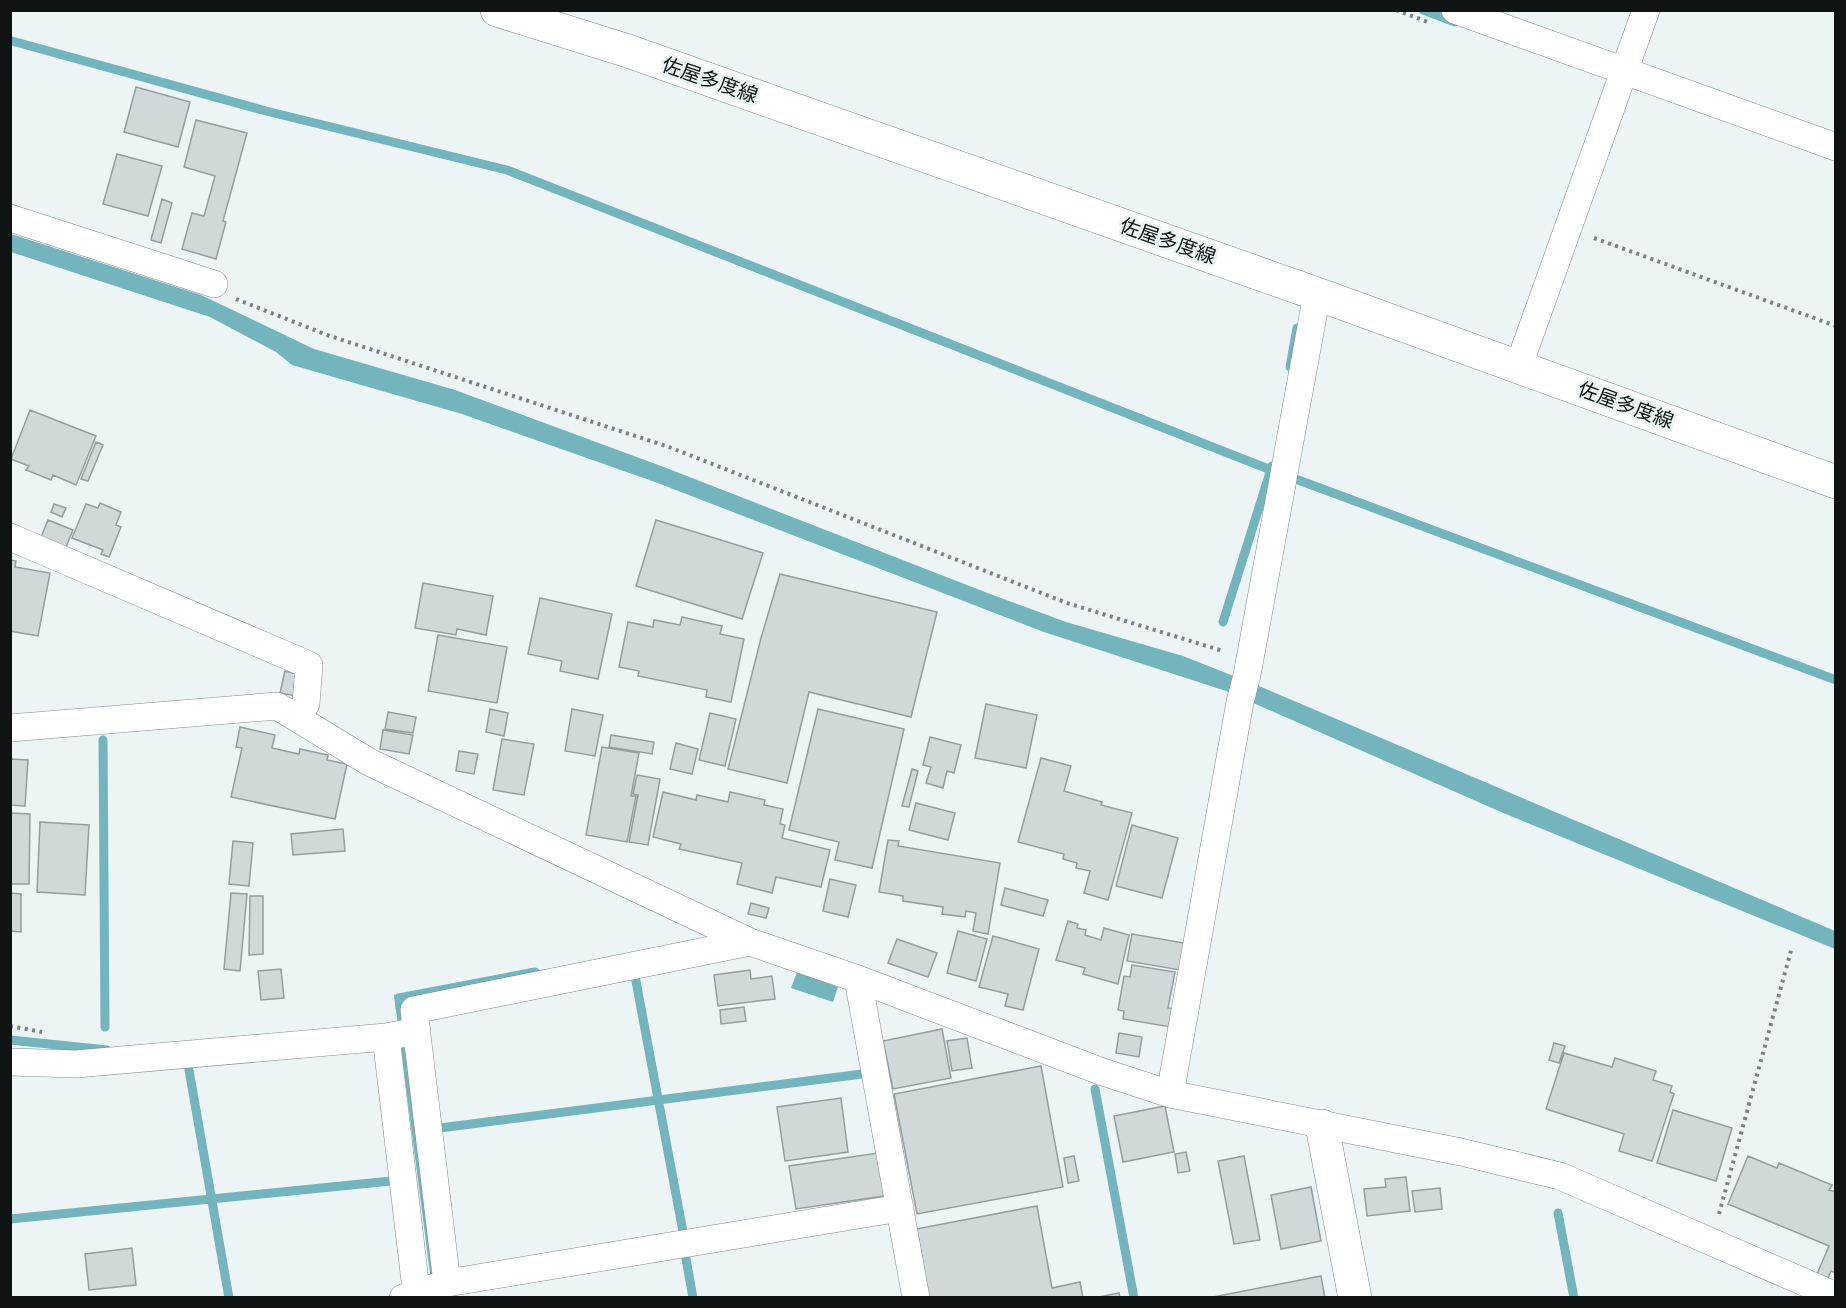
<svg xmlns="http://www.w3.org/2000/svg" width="1846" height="1308" font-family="'DejaVu Sans','Noto Sans JP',sans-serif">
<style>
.water{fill:#74b4bd}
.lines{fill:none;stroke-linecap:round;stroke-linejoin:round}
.stream{stroke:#74b4bd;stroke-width:9}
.building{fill:#d0d8d9;stroke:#969d9e;stroke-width:1.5}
.street-casing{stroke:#838a8b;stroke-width:28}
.secondary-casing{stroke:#838a8b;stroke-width:34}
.path{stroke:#7d8283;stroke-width:4;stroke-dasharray:3 4.5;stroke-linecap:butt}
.street{stroke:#fff;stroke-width:27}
.secondary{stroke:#fff;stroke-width:33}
.labels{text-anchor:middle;stroke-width:6;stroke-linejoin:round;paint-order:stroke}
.street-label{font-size:20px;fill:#101313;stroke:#ecf4f5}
</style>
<rect width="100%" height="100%" fill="#ecf4f5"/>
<path class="water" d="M11,234L201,295L314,349L455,390L661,466L990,594L1066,622L1183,656L1259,686L1835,931V949L1501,812L1226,691L1044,632L655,482L462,414L292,365L276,352L210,317L11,252Z
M797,972L838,987L833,1002L791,988Z
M394,994L402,1002L442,1297H433Z"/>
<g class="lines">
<path class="stream" d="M1423,10L1455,22
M12,41L266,111L507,170L1271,470
M1290,367L1297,328
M1293,478L1836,680
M1223,622L1272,466
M103,740L105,1027
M635,976L684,1237
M400,1008L399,998L535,972
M10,1040L107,1050
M189,1070L229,1298
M1095,1089L1134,1298
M440,1128L862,1074
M1558,1213L1574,1298
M10,1219L391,1181
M685,1253L693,1298"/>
</g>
<path class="building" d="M136,87L190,102L178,147L124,132Z
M196,120L247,133L223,221L226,222L216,259L182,249L192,213L204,216L215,176L184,167Z
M117,154L162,166L148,216L103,204Z
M162,199L172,203L161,243L151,240Z
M30,410L96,436L76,485L53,475L51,480L26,470L29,466L11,459Z
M96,442L103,445L88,481L81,479Z
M100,503L121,512L116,525L121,527L109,557L101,554L103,550L72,538L86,504L98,508Z
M54,504L66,508L62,517L51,512Z
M48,520L73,530L66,547L41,537Z
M656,520L763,553L742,619L636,586Z
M10,560L16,561L15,567L50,573L38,636L10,631Z
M780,574L937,612L911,717L809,692L787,783L728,769L761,638Z
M423,583L493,596L486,635L457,629L456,635L415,628Z
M540,598L612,614L598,679L560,671L562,661L528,654Z
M682,617L722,626L720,634L744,639L731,702L706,697L707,690L638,676L639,671L619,667L628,622L653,627L654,620L680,625Z
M438,635L507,647L497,703L428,691Z
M285,671L301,675L296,696L280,693Z
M986,704L1037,715L1026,768L975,758Z
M490,709L508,713L504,736L486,732Z
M572,709L603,715L595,756L565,751Z
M818,709L904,729L872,868L835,860L839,842L789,830Z
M388,712L416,717L413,733L385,729Z
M710,713L736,719L725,766L699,760Z
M240,727L275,735L272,748L299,754L300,749L328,755L327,760L347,764L335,819L231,797L242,748L236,747Z
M383,730L413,735L409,754L380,749Z
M611,735L654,742L652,754L609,747Z
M930,737L961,745L954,773L947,771L943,788L926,783L931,767L923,765Z
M502,739L534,744L524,795L493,790Z
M676,743L698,749L692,774L670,769Z
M602,747L639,753L631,796H636L627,842L586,835Z
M459,751L478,754L474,774L456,771Z
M1041,758L1071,766L1064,791L1102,802L1101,805L1132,813L1108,900L1084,893L1090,871L1076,868L1077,863L1063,859L1064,854L1018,842Z
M10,759L28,760L25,806L10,805Z
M912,769L918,771L909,807L902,806Z
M637,775L660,779L648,845L629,842L638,795L633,794Z
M663,792L696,800L697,795L728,802L730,792L765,800L764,805L783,809L780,824L785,825L782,838L830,850L821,887L776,877L772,893L737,884L742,863L679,849L681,844L653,837Z
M916,803L955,813L948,840L909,830Z
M10,813L30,814L29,884H10Z
M40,822L89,825L85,895L37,892Z
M1132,825L1178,838L1162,898L1116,886Z
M343,829L345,851L293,855L291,834Z
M888,840L899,841L898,846L1000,863L988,934L973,931L976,913L966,911L965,917L942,914L943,907L903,901V896L879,892Z
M233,841L253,843L249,886L229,884Z
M830,879L856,885L848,917L823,911Z
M1005,888L1048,900L1043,916L1001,905Z
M10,893L21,894V932L10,931Z
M231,893L247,894L240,971L224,969Z
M250,896H263V954L249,955Z
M751,903L769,908L766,918L748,914Z
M1068,921L1078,924L1077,928L1086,930L1085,935L1101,940L1104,928L1129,935L1118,984L1083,974L1085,968L1056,960Z
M958,931L987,939L976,981L947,973Z
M1132,934L1184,943L1180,970L1127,961Z
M993,936L1039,949L1023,1010L1005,1006L1008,994L979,987Z
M897,939L937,953L928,977L888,963Z
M1132,965L1175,972L1168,1008L1174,1009L1171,1027L1123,1019L1124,1011L1118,1010L1124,976L1130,977Z
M281,969L284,998L261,1000L258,971Z
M750,970L751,979L772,976L775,999L718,1006L714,975Z
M744,1007L746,1021L721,1024L720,1010Z
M942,1029L951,1078L893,1089L883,1041Z
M1119,1033L1142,1037L1139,1057L1116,1053Z
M967,1038L972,1068L952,1071L947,1041Z
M1554,1043L1565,1046L1559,1063L1549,1060Z
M1564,1053L1612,1067L1615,1058L1656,1071L1653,1080L1672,1086L1670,1092L1674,1094L1652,1161L1619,1151L1624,1134L1546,1109Z
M1041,1066L1063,1187L917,1214L894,1094Z
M841,1098L848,1152L785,1161L777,1107Z
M1165,1106L1174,1152L1123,1162L1114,1116Z
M1673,1110L1732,1128L1716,1181L1657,1163Z
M1186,1152L1190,1171L1178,1173L1175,1154Z
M878,1153L884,1196L796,1209L789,1166Z
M1074,1156L1079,1181L1068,1183L1064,1158Z
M1244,1156L1260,1240L1234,1244L1218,1161Z
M1748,1156L1777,1168L1779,1163L1832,1185L1829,1190L1836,1192V1273L1831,1271L1828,1278L1817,1274L1829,1246L1728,1204Z
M1406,1177L1410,1211L1367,1216L1364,1189L1386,1187L1385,1179Z
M1311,1187L1321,1241L1281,1249L1271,1195Z
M1440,1188L1442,1209L1415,1212L1412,1191Z
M1037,1206L1052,1288L1080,1282L1083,1298H929L916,1229Z
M132,1248L136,1285L89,1290L85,1254Z
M1321,1276L1325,1298H1208Z
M1119,1293L1120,1298H1098V1297Z"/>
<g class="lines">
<defs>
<path id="street" d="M1455,10L1836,147
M10,218L214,284
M1519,365L1646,10
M10,537L309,665L306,704L295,717
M10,728L277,706L369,762L750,942L858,979L1100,1071L1170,1094L1461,1152L1560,1176L1836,1296
M858,979L916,1298
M386,1037L417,1298
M10,1062L76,1064L386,1037L417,1031
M1170,1094L1240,702L1247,675L1317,294
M447,1283L414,1010L750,942
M403,1298L447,1283L900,1208"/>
<path id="secondary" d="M497,10L628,51L1317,294L1836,482
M1322,1126L1355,1298"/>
</defs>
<use href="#street" class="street-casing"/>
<use href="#secondary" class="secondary-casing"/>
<path class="path" d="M1396,10L1428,22
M1594,238L1836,326
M236,299L327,335L669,447L1067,603L1223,651
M10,1026L42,1032
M1719,1214L1792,947"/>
<use href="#street" class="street"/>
<use href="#secondary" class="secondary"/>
</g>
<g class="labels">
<g class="street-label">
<text transform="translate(710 80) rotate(19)" y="7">佐屋多度線</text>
<text transform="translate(1168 241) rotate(19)" y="7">佐屋多度線</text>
<text transform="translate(1626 405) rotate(20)" y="7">佐屋多度線</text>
</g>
</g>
<rect width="1846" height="1308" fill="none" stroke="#101313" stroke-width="24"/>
</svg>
